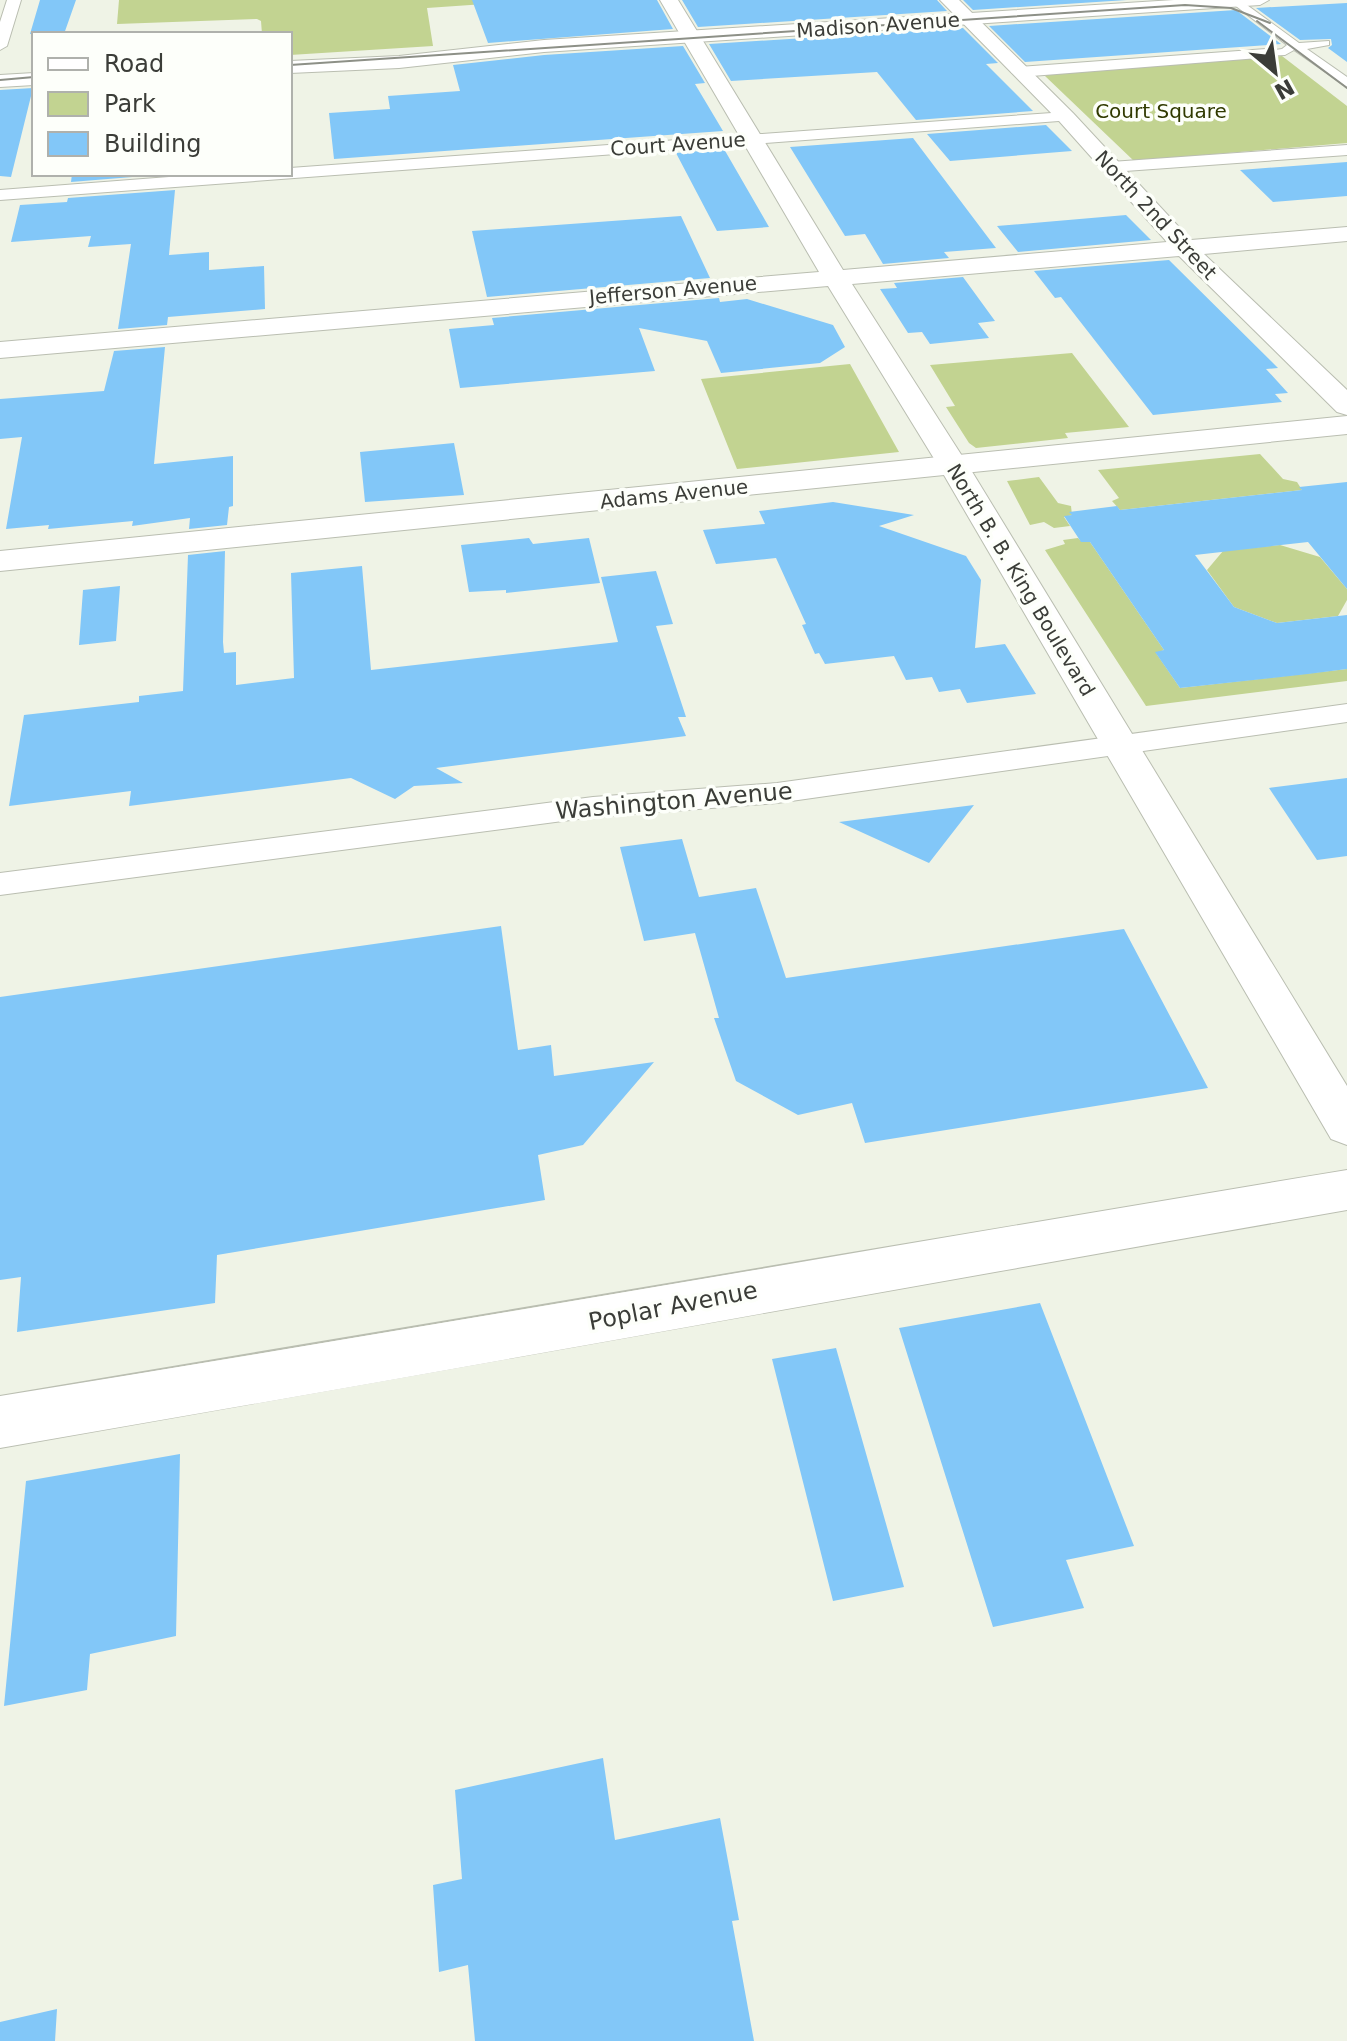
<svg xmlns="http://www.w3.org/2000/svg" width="1347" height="2041" font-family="'DejaVu Sans',sans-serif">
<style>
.green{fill:#c2d391}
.building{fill:#82c7f8}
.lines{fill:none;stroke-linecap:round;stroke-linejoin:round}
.pedestrian-casing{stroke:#babeb1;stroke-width:2}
.minor-casing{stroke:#babeb1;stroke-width:2}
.tertiary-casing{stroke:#babeb1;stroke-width:2}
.secondary-casing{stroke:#babeb1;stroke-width:2}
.pedestrian{fill:#fff;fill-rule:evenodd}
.minor{fill:#fff;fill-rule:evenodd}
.tertiary{fill:#fff;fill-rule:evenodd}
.secondary{fill:#fff;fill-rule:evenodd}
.tram{stroke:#8d9087;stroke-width:2}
.labels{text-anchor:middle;stroke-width:7;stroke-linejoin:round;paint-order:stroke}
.far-street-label{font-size:20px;fill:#3b3d38;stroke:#fdfffa}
.far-park-label{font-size:20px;fill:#303a00;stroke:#fdfffa}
.street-label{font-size:24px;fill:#3b3d38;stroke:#fdfffa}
</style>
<rect width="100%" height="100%" fill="#eff3e6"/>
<path class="green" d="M119,0H527V1L427,8L433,46L290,55V34H262L261,21L257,19L117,24Z
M1282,56L1347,106V143L1134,161L1045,76L1050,73Z
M1072,353L1129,427L1065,433L1068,438L976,448L969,443L946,407L955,406L930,365Z
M850,364L899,452L737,469L701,379Z
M1260,454L1283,479L1297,482L1302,490L1120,510L1112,501L1119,498L1098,470Z
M1039,477L1058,503L1071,506L1072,515L1064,517L1070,526L1054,528L1044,522L1030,525L1007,481Z
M1078,538L1082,542H1090L1164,650L1156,653L1180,688L1347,669V681L1146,706L1045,550L1065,544L1063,540Z
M1280,545L1320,557L1347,589V600L1338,616L1277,623L1234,607L1207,570L1223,551Z"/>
<path class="building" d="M40,0H76L64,34H30Z
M472,0H657L673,29L488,43Z
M682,0H937L947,11L698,27Z
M963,0H1127L973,10Z
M1347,3V62L1328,48L1332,45L1331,39L1300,40L1256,8Z
M1236,10L1281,44L1025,62L989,26Z
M963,28L998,63L986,64L1033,111L916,120L877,72L731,81L709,44Z
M683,46L705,83L695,84L723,131L334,159L329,113L390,109L388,96L460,91L453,65L544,55Z
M33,88L11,177L0,176V90Z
M1046,125L1072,151L950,161L927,134Z
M913,138L996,248L944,252L949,258L883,264L865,234L845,236L790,147Z
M724,149L769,227L717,231L676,153Z
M1347,162V196L1273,202L1240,170Z
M72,174H169L71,182Z
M175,190L169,255L209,252V270L264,266L265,309L168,317L167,325L118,329L131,244L88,247L91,236L11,242L20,205L67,202L68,198Z
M1126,215L1151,240L1018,252L997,226Z
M681,216L710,278L487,297L472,231Z
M1169,260L1278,368L1266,369L1288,393L1275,394L1282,402L1153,415L1061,297L1055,298L1034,271Z
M963,277L995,321L978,323L989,338L930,344L922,332L908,333L880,289L897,288L894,283Z
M719,298L720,302L747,299L833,325L845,347L820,363L721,373L707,341L639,328L655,371L460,388L449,329L494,325L492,318Z
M165,347L154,464L233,456V506L229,507L227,525L189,529L190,518L132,526L133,521L48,529L49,525L6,529L22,437L0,439V399L104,391L114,351Z
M454,443L464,495L365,502L360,452Z
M1347,482V589L1308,542L1195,555L1234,607L1277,623L1347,615V669L1308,674L1180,688L1155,652L1164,650L1090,542H1081L1064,516L1072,515L1069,512L1117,506L1120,510L1302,490L1299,487Z
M833,502L914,515L879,526L966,556L981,580L975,648L1005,644L1036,694L967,703L960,689L939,692L932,677L906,680L894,656L825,664L819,653L815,654L802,625L806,624L776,558L716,564L703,530L765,524L759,511Z
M529,538L533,544L589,538L600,583L506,593V590L469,592L461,545Z
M225,551L223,642L224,653L236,652V685L294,678L291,573L362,566L371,670L618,642L601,577L656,571L673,624L656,626L686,717H678L686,736L436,768L463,783L414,786L395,799L351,778L129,806L131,791L9,806L24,715L139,702V696L183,691L188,555Z
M120,586L116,641L79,645L83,590Z
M1347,778V856L1317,860L1269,788Z
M974,805L929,863L839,822Z
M682,839L699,897L756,888L786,978L1124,929L1208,1088L865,1143L852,1103L798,1115L736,1081L714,1018H719L695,933L644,941L620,847Z
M501,926L518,1050L551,1045L554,1076L654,1062L583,1145L538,1155L545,1200L217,1255L215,1303L17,1332L21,1277L0,1280V997Z
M1040,1303L1134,1546L1066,1560L1084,1608L993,1627L899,1328Z
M836,1348L904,1587L833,1601L772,1359Z
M180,1454L176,1636L90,1654L87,1690L4,1706L26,1481Z
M603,1758L615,1840L720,1818L739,1920L732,1921L754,2041H475L468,1965L439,1972L433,1885L462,1879L455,1790Z
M57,2009L55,2041H0V2022Z"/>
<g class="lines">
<defs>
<path id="pedestrian" d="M1228,0H1240L1299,43L1329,41V45L1307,49L1347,77V87L1294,50L1285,55L1262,56V52L1282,49L1287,45Z"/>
<path id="minor" d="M7,0H21L7,46L0,50V22Z
M1266,49L1271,51V57L1019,77L1011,72L1019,67Z
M1066,112L1072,114V120L0,200V190L208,174H290V168Z
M1347,145V155L1111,172L1102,167L1111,162Z
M1347,704V722L777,803L593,817L0,895V873L593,797L777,783Z"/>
<path id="tertiary" d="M1174,0H1269L1260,5L544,52L399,68L290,73V61L399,56L544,40Z
M34,73V85L0,87V75Z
M1347,416V434L0,571V551Z"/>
<path id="secondary" d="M660,0H678L843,270L1167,242L1059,121L940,0H959L1073,113L1191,240L1347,227V241L1204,254L1347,390V415L1337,412L1179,256L852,284L971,470L1347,1086V1145L1331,1139L941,470L828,286L0,358V342L819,272Z
M1347,1170V1210C898,1288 450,1371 0,1448V1396C450,1324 898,1244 1347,1170Z"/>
</defs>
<use href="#pedestrian" class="pedestrian-casing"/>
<use href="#minor" class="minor-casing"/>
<use href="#tertiary" class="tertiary-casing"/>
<use href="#secondary" class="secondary-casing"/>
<use href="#pedestrian" class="pedestrian"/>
<use href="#minor" class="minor"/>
<use href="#tertiary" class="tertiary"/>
<use href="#secondary" class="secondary"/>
<path class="tram" d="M1257,21L1347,88
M290,65L1185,5L1231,8L1270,23
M0,80L34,77"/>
</g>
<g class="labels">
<g class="far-street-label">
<text transform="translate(878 25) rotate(-4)" y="7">Madison Avenue</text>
<text transform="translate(678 144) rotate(-4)" y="7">Court Avenue</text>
<text transform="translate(1156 215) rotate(47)" y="7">North 2nd Street</text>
<text transform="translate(673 290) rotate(-5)" y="7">Jefferson Avenue</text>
<text transform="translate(674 494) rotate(-6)" y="7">Adams Avenue</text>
<text transform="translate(1021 580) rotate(59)" y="7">North B. B. King Boulevard</text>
</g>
<g class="far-park-label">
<text x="1161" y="118">Court Square</text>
</g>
<g class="street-label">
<text transform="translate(674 801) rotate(-5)" y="8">Washington Avenue</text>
<text transform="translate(673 1306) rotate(-11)" y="8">Poplar Avenue</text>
</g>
</g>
<rect x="32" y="32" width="260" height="144" fill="#fdfffa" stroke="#afb1ac" stroke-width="2"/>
<rect x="48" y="58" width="40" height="12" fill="#ffffff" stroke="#afb1ac" stroke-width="2"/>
<text x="104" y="72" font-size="24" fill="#3b3d38">Road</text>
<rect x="48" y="92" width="40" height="24" fill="#c2d391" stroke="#afb1ac" stroke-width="2"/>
<text x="104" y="112" font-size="24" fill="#3b3d38">Park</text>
<rect x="48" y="132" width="40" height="24" fill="#82c7f8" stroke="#afb1ac" stroke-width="2"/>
<text x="104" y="152" font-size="24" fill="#3b3d38">Building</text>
<g transform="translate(1275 72) rotate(151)" stroke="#fdfffa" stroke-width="6" paint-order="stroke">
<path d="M0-6L14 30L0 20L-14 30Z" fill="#3b3d38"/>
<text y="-12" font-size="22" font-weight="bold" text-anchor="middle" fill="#3b3d38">N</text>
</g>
</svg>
